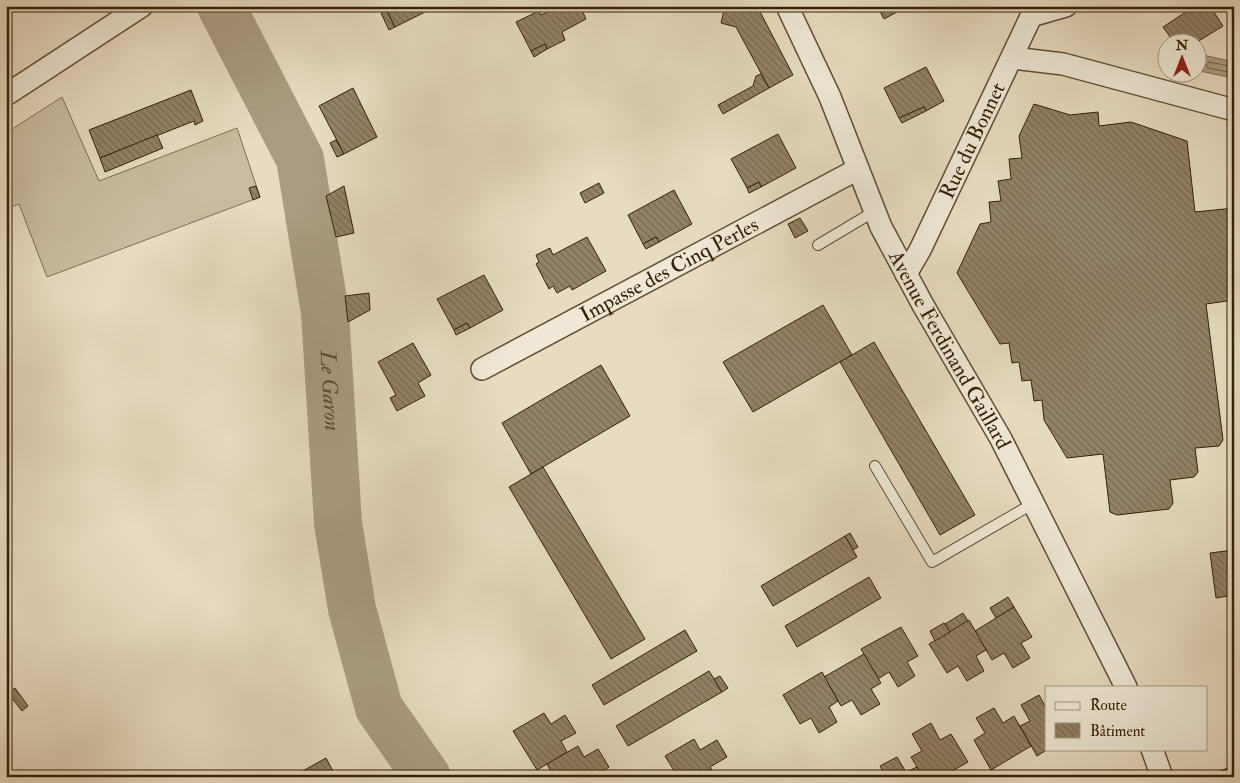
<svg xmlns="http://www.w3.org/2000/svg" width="1240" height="783" font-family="'IM FELL Double Pica',serif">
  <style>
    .pitch { fill: #c9bca0; stroke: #7f6f53 }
    .water { fill: #aa9c81; stroke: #7b6b50 }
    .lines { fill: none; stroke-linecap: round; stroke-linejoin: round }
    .shore { stroke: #705f44; stroke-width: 1 }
    .river { stroke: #aa9c81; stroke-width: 48 }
    .building { fill: url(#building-back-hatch); stroke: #352206 }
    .service-casing { stroke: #625034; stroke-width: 12 }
    .minor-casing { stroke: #625034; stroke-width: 24 }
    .service { stroke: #efe8d6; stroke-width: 10 }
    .minor { stroke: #efe8d6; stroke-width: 21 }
    .labels { text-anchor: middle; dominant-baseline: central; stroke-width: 5; stroke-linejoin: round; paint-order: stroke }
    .street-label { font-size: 21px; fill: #352206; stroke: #efe8d6 }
    .water-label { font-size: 22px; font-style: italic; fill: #5e4d31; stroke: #efe8d6 }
  </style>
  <defs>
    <pattern id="building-back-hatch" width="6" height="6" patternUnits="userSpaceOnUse" patternTransform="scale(1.25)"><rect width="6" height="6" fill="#928267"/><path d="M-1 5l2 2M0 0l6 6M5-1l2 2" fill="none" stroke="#786a53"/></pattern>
  </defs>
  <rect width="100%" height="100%" fill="#e7dbc0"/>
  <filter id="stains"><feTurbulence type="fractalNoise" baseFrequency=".004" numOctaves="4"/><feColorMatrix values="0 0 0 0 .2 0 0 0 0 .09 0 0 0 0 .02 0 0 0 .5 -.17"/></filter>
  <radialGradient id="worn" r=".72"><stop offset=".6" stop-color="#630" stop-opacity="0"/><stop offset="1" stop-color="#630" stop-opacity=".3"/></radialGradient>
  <path class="pitch" d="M62 97 99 181 237 128 260 197 47 277 19 204 6 209V133Z"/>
  <path class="water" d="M1203 55 1234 62 1232 78 1200 71Z"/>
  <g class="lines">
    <path class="shore" d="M1234 67 1209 62 1206 66 1208 68 1234 73"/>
    <path class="river" id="s1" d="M221 6 300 159 325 312 338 523 352 609 379 708 427 777"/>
  </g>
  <g class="building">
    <path d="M393 6H434L435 7 395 27 386 10Z"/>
    <path d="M548 6H580L586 19 562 32 565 40 547 49 545 44 531 51 516 22 539 11 541 15 550 11Z"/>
    <path d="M725 6H757L793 75 769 88 736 27 721 23Z"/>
    <path d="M877 6H908L884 19Z"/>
    <path d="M1195 6H1210L1223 26 1197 42H1174L1163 27Z"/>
    <path d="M386 10 395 27 389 30 381 13Z"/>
    <path d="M545 44 547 49 534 57 531 51Z"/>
    <path d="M926 67 944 101 926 111 924 107 899 118 884 88Z"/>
    <path d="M761 74 769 88 723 114 718 105 753 86 756 76Z"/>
    <path d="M353 88 377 137 344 154 319 106Z"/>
    <path d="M191 90 203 121 195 125 194 121 100 158 89 130Z"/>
    <path d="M1034 104 1070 115 1098 112 1099 126 1131 122 1187 141 1195 212 1234 208V300L1206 304 1223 440 1219 446 1195 448 1198 472 1194 477 1170 480 1173 503 1169 509 1117 515 1110 512 1103 454 1067 458 1044 420 1042 400 1034 401 1031 380 1022 381 1019 362 1012 363 1009 343 1000 344 957 273 980 224 991 222 989 202 1001 201 998 181 1011 179 1009 159 1022 158 1019 136Z"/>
    <path d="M924 107 926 111 902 123 899 118Z"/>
    <path d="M778 134 796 168 761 187 759 182 747 188 731 159Z"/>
    <path d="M157 135 163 148 105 172 100 158Z"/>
    <path d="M336 140 344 154 337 157 330 143Z"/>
    <path d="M759 182 761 187 749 193 747 188Z"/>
    <path d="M599 183 604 193 585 203 580 193Z"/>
    <path d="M256 186 260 197 253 200 249 188Z"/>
    <path d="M344 186 354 233 336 237 326 196Z"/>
    <path d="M674 190 692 224 659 242 656 237 643 244 628 215Z"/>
    <path d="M800 218 808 231 795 238 788 224Z"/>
    <path d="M587 237 606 271 572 290 570 286 557 293 553 286 549 289 536 264 539 262 536 255 550 248 553 255Z"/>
    <path d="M656 237 659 242 646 249 643 244Z"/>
    <path d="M484 275 503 310 470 328 467 323 454 330 437 299Z"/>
    <path d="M369 293 370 310 348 322 345 296Z"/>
    <path d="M823 305 852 355 753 412 723 362Z"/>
    <path d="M467 323 470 328 456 335 454 330Z"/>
    <path d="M874 342 975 515 940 535 840 362Z"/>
    <path d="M413 343 431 375 418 383 425 396 397 411 390 398 396 395 378 362Z"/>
    <path d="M601 365 630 416 531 474 502 423Z"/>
    <path d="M543 467 645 639 611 659 509 487Z"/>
    <path d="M850 533 858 547 853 550 845 536Z"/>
    <path d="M845 536 857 557 773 606 761 586Z"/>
    <path d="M1234 550V595L1216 598 1210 553Z"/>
    <path d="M869 577 881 598 797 647 785 626Z"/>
    <path d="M1008 597 1014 607 996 618 990 608Z"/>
    <path d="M1014 607 1032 637 1021 643 1030 658 1013 668 1004 653 992 660 975 631Z"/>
    <path d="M963 613 968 621 950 632 945 624Z"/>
    <path d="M969 620 986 650 976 656 984 671 967 681 958 666 947 673 929 644Z"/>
    <path d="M944 623 950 632 935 641 930 631Z"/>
    <path d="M901 627 918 656 907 662 915 676 898 687 889 672 878 679 861 649Z"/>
    <path d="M685 630 697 651 604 705 592 685Z"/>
    <path d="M864 654 881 683 871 689 880 704 861 715 852 700 841 706 824 677Z"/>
    <path d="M709 671 722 692 628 746 616 726Z"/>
    <path d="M822 672 838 701 829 707 837 722 819 733 811 718 800 724 783 695Z"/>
    <path d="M720 676 728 688 722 692 714 679Z"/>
    <path d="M15 688 28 706 22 711 8 693Z"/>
    <path d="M1039 695 1046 708V749H1048L1037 756 1020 726 1030 721 1021 705Z"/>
    <path d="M994 708 1003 723 1014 716 1031 746 991 770 974 740 985 733 976 718Z"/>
    <path d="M544 713 551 724 565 715 576 733 561 741 567 752 537 770 513 731Z"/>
    <path d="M931 723 940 740 951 734 968 762 947 774 948 777H923L911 757 922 751 912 734Z"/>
    <path d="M694 739 700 750 717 740 727 757 710 767 716 777H678L665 756Z"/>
    <path d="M578 746 584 757 598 749 609 767 596 777H554L547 764Z"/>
    <path d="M897 757 906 772 917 767 923 777H886L880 766Z"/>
    <path d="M326 758 336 777H292Z"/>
    <path d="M1234 766V777H1203Z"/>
  </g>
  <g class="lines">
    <g class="service-casing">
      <g id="service">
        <path d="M818 245 875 211"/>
        <path d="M875 466 932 562 1034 503"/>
      </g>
    </g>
    <g class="minor-casing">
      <g id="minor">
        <path id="s2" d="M787 6 830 97 881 227 923 305 1001 439 1126 687"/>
        <path d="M1031 16 1066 6"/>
        <path d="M1013 58 1063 64 1234 110"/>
        <path d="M6 95 142 6"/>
        <path id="s3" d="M906 274 920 250 1036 6"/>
        <path id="s4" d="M482 369 858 169"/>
        <path d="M1152 749 1162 777"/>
      </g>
    </g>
    <use href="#service" class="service"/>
    <use href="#minor" class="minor"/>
  </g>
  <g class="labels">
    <g class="street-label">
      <text stroke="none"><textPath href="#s3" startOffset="149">Rue du Bonnet</textPath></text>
      <text stroke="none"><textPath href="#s4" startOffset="212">Impasse des Cinq Perles</textPath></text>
      <text stroke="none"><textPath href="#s2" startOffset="381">Avenue Ferdinand Gaillard</textPath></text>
    </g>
    <g class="water-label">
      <text stroke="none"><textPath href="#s1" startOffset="406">Le Garon</textPath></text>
    </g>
  </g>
  <rect width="1240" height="783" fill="none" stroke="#e7dbc0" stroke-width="25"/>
  <rect x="8" y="8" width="1225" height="768" fill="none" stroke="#352206" stroke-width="2.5"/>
  <rect x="12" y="12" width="1215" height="758" fill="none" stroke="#352206"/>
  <rect x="1045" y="686" width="162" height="65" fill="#efe8d6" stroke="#a59983"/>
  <rect x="1055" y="702" width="25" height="8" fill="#efe8d6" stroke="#a59983"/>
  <text x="1090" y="710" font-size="15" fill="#352206">Route</text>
  <rect x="1055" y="723" width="25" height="15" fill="url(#building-back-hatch)" stroke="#a59983"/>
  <text x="1090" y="736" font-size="15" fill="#352206">Bâtiment</text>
  <g transform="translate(1182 58)"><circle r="24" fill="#efe8d6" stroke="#a59983"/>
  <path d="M0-4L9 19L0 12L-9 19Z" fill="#8f2418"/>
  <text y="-8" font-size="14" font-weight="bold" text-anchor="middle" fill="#352206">N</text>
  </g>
  <rect width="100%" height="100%" filter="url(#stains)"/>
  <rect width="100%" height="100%" fill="url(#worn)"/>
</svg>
